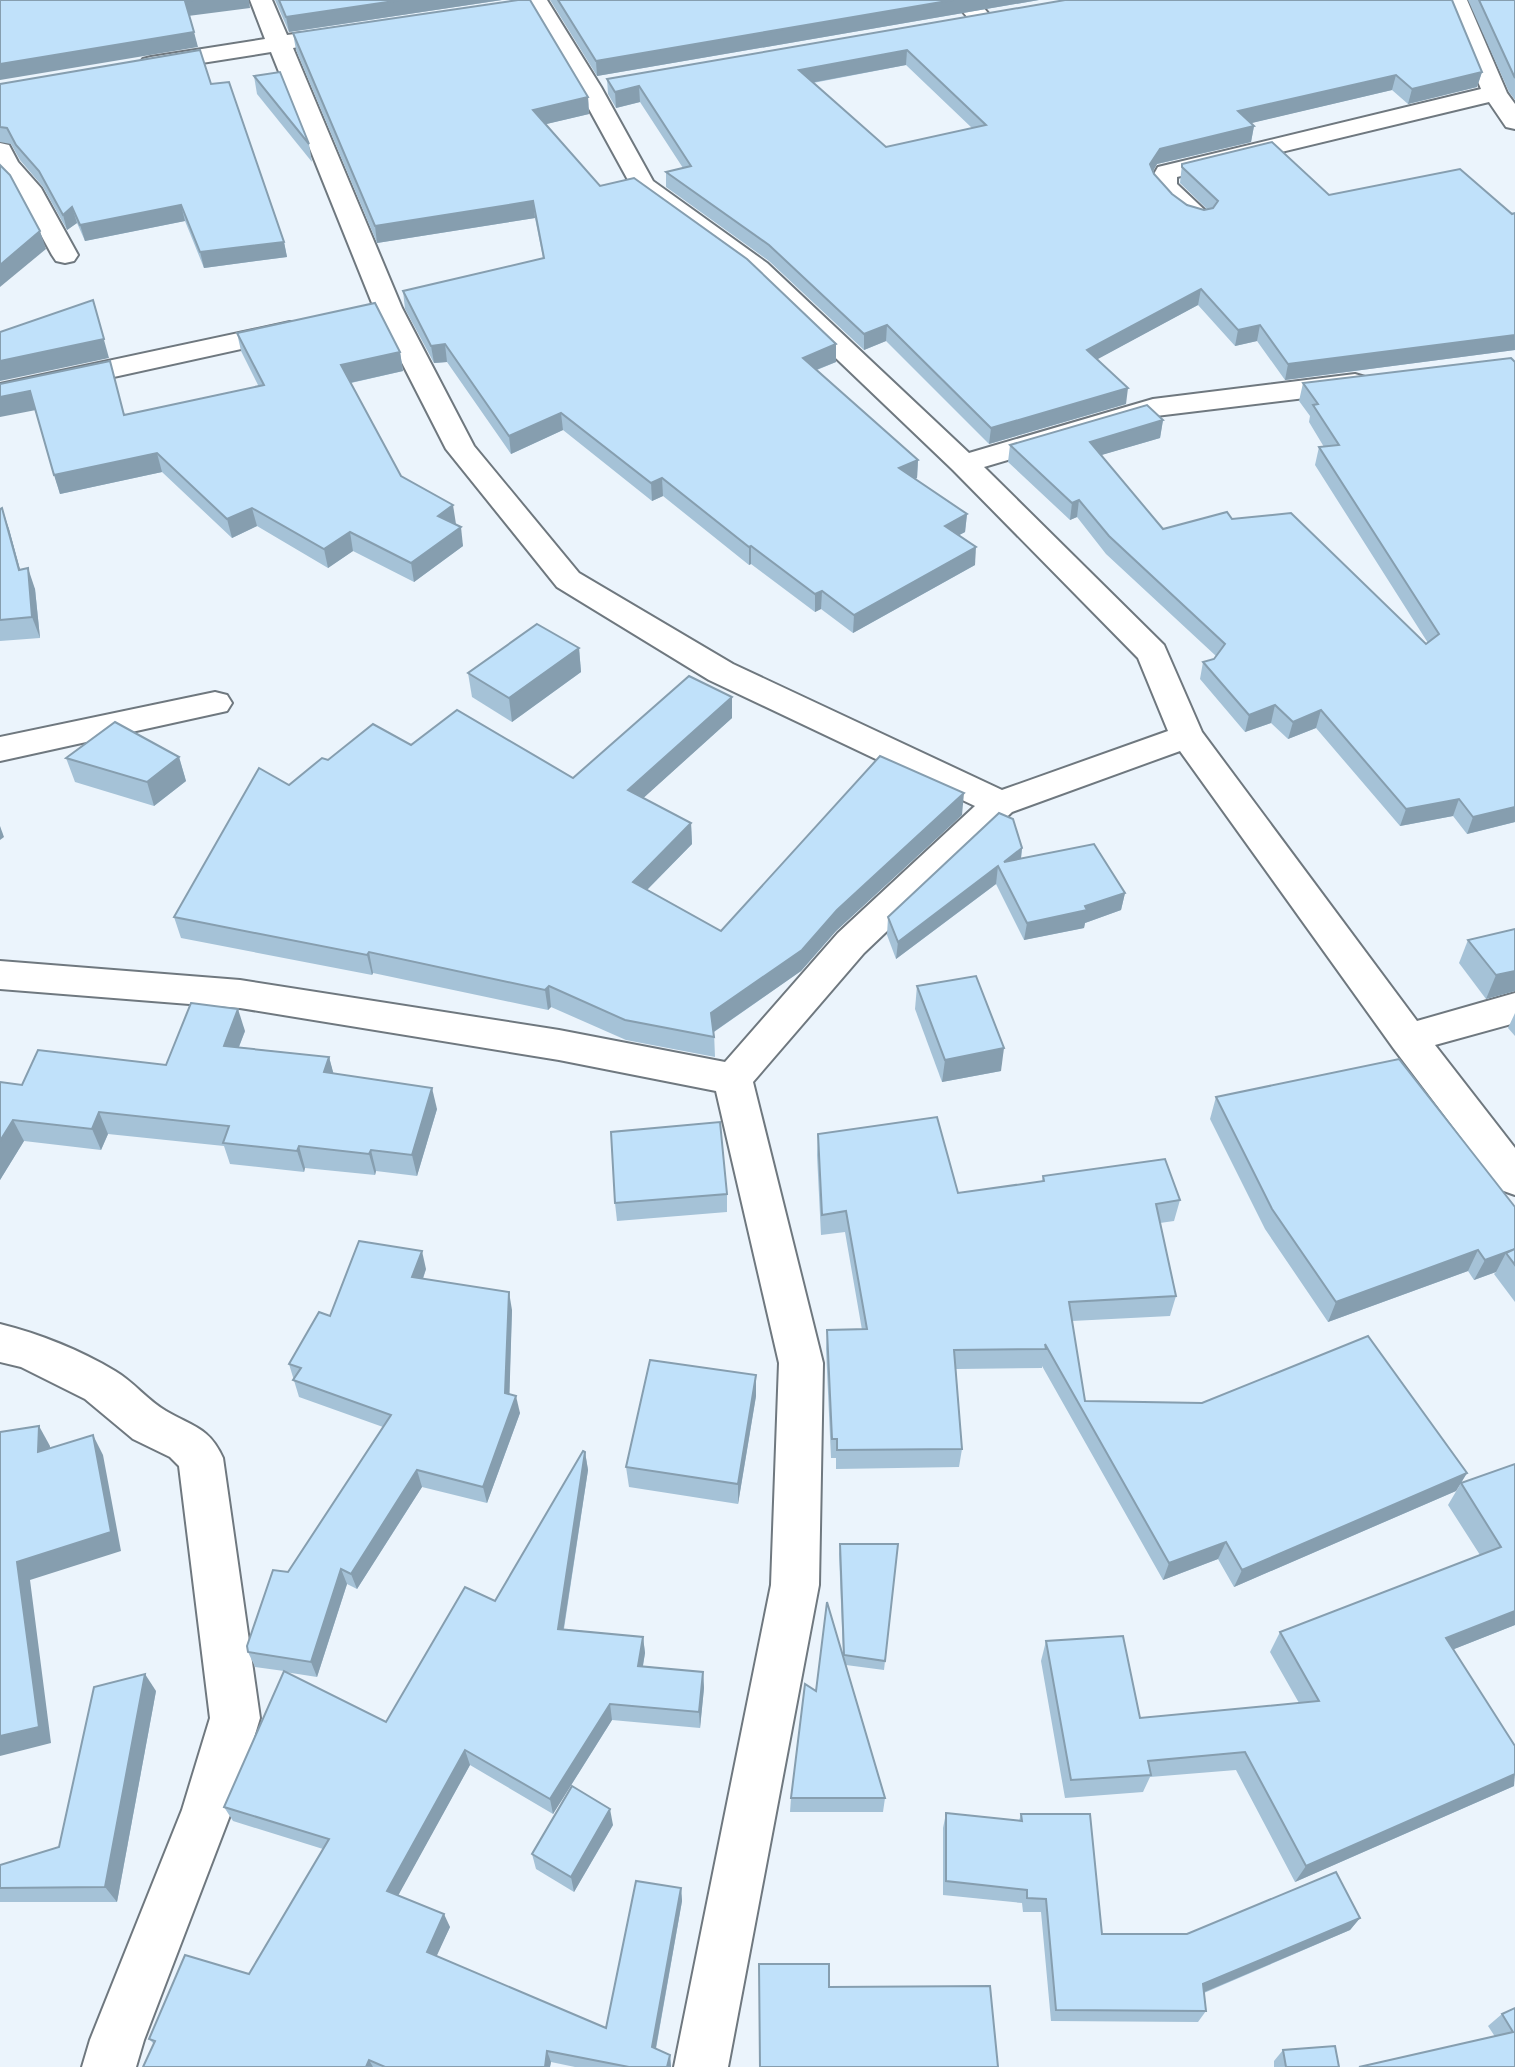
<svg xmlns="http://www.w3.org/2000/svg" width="1515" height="2067" font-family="'DejaVu Sans',sans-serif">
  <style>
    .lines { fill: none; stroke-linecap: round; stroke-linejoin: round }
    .minor-casing { stroke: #6f787f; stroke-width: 4 }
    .minor { fill: #fff; fill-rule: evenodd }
    .wall { fill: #a5c2d7; fill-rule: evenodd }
    .shaded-wall { fill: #869eaf }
    .building { fill: #c0e1fa; stroke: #869eaf; stroke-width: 2; fill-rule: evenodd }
  </style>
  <rect width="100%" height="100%" fill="#ebf4fc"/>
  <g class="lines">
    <g class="minor-casing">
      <g id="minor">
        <path d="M250 0H272L287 35 302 33 310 35 314 40 310 45 293 48 402 308 474 446 579 573 733 664 1002 790 1168 731 1138 658 953 470 749 275 634 191 577 87 525 0H547L601 87 653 181 767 263 969 453 1153 399 1355 374 1365 377 1369 383 1365 389 1355 392 1156 416 984 467 1164 645 1202 732 1417 1021 1515 993V1023L1435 1045 1515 1148V1195L1501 1190 1394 1049 1180 751 1012 812 864 953 753 1082 823 1363 819 1585 728 2067H674L771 1585 779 1363 716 1091 559 1060 240 1008 0 989V961L240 980 559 1030 725 1062 838 933 975 806 709 680 557 587 446 449 374 308 271 52 151 71 143 69 139 64 143 59 151 57 265 39Z"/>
        <path d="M954 0H977L993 19 990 24C973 28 963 13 954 0Z"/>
        <path d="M1445 0H1467L1507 93 1515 104V129L1506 127 1489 102 1177 177V184L1212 217 1208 222C1188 228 1166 204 1154 188L1150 181 1158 167 1481 89Z"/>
        <path d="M0 143 9 145 18 162 41 188 78 255 74 261 65 263 56 261 52 255 17 191 0 172Z"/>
        <path d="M290 322 300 324 304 330 300 336 0 402V384Z"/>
        <path d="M215 692 227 695 232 703 227 711 0 761V737Z"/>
        <path d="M0 1324C40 1334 80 1350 115 1371 134 1382 148 1401 166 1411 193 1427 209 1427 223 1458L260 1718 232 1810 144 2040 136 2067H82L90 2040 182 1810 210 1718 179 1466 170 1457 133 1439 85 1399 21 1367 0 1362Z"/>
      </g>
    </g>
    <use href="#minor" class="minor"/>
  </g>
  <g class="wall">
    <path d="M275 0H502L289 32Z"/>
    <path d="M550 0H1039L597 76Z"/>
    <path d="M1064 0 1482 72 1477 87 1408 104 1392 90 1251 123 1254 126 1251 142 1157 164 1153 171 1154 174 1172 194 1187 205 1204 210 1207 209 1180 183 1182 164 1329 195 1515 213V350L1285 380 1257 341 1235 346 1198 305 1097 359 1126 404 989 444 886 341 864 350 769 261 666 187V172L683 168 640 102 616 108 608 94 607 79ZM906 65 972 128 886 147 813 83Z"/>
    <path d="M1468 0H1515V100L1509 92Z"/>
    <path d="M293 33 588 97 589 114 546 124 600 186 836 362 817 370 918 460 917 478 915 479 967 514 965 532 959 535 975 565 853 633 821 609 815 612 751 564 749 565 663 496 652 501 563 430 511 454 447 362 434 363 405 309 403 291 543 258 535 218 377 243 296 50Z"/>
    <path d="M254 76 309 144 312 162 257 94Z"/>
    <path d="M0 84H211L284 242 287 257 204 268 185 221 85 241 77 223 67 230 43 187 20 160 11 144 0 142Z"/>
    <path d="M237 333 400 352 403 371 351 383 401 476 456 524 463 546 414 582 353 551 328 568 257 526 232 538 162 472 60 494 35 410 0 384 125 415 259 387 241 351Z"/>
    <path d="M1515 362V822L1467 834 1453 816 1400 826 1316 728 1288 739 1271 723 1245 732 1200 679 1203 662 1214 659 1216 656 1106 554 1077 517 1070 520 1008 462 1010 445 1163 420 1160 438 1101 455 1163 529 1232 519 1426 644 1428 643 1315 465 1319 447H1324L1309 422 1310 416 1299 401 1303 383Z"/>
    <path d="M0 509 9 529 20 570 35 589 40 638 0 641Z"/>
    <path d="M579 648 581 672 512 722 472 697 468 673Z"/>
    <path d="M732 697V718L643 798 691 823 692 844 647 890 721 931 962 815 836 931 801 971 714 1032 715 1057 626 1040 551 1007 548 1010 373 973 372 975 181 938 174 917 289 785 328 760 411 745 573 778Z"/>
    <path d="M179 757 186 781 154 806 75 782 66 758Z"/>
    <path d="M1022 848 1021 859 1125 893 1121 910 1085 923 1084 928 1024 940 996 884 896 959 887 935 888 917Z"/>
    <path d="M1515 929V991L1486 999 1459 963 1468 940Z"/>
    <path d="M917 986 1001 1071 942 1082 915 1009Z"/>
    <path d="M1515 1013V1036L1508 1028Z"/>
    <path d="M245 1031 239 1047 329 1057 333 1073 437 1109 417 1176 376 1171 375 1175 305 1168 304 1172 230 1164 224 1146 108 1134 101 1150 24 1141 0 1180V1082L22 1085 166 1065Z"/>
    <path d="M1216 1097 1515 1207V1302L1494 1274 1496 1272 1474 1280 1468 1271 1328 1322 1265 1229 1210 1119Z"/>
    <path d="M818 1134 958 1193 1042 1182 1043 1176 1180 1200 1174 1221 1160 1223 1176 1296 1170 1316 1072 1321 1085 1401 1467 1473 1456 1491 1234 1587 1218 1559 1163 1580 1042 1366V1368L956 1369 962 1449 959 1467 836 1469V1458H831L826 1349 827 1330H862L845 1232 821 1235 817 1155Z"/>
    <path d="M727 1194V1212L617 1221 615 1203Z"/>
    <path d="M426 1269 423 1279 512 1310 509 1394 520 1413 487 1503 422 1487 357 1589 347 1584 317 1677 285 1672 386 1722 495 1601 585 1452 588 1470 564 1629 643 1637 645 1653 643 1666 703 1672 704 1688 700 1728 612 1720 553 1814 470 1765 398 1895 450 1927 436 1956 606 2028 681 1888 682 1901 656 2049 670 2055 671 2067H575L551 2062 550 2067H143L154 2044 149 2039 249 1974 323 1849 233 1821 224 1807 284 1671 255 1667 248 1652 288 1572 383 1427 299 1397 289 1364 330 1316Z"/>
    <path d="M756 1375V1396L738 1504 629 1487 626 1467Z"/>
    <path d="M1515 1464V1625L1454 1649 1514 1786 1295 1882 1236 1770 1150 1777 1143 1792 1065 1798 1041 1661 1046 1641 1140 1718 1299 1703 1270 1652 1280 1632 1480 1555 1448 1505 1461 1483Z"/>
    <path d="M840 1544H898L884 1670 846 1665 885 1798 883 1812H790L791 1798 816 1691 843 1654 839 1554Z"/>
    <path d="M156 1691 117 1902H0V1865L59 1847Z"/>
    <path d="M946 1813 1019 1821 1021 1814 1102 1934H1187L1360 1918 1350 1930 1204 1993 1206 2011 1198 2022 1051 2021 1041 1912H1023L1022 1903 943 1895V1828Z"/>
    <path d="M613 1825 574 1892 536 1869 532 1854Z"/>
    <path d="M1515 2008V2067L1488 2026 1502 2014Z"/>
    <path d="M1283 2050 1339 2067H1274V2061Z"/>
  </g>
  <g class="shaded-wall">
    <path d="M193 0H249L250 8 188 16 185 1Z"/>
    <path d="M401 0H502L289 32 286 17Z"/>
    <path d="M953 0H1039L597 76 596 61Z"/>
    <path d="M194 32 198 47 0 80V64Z"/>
    <path d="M907 50 906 65 799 85V70Z"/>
    <path d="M1482 72 1477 87 1408 104 1412 89Z"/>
    <path d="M1396 75 1392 90 1235 127 1238 111Z"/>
    <path d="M639 86 640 102 616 108 615 92Z"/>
    <path d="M588 97 589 114 534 127 533 110Z"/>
    <path d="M1254 126 1251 142 1157 164 1148 180 1150 164 1160 149Z"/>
    <path d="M533 201 535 218 377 243 375 226Z"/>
    <path d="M181 205 185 221 85 241 80 225Z"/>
    <path d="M72 207 77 223 67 230 63 215Z"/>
    <path d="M40 231 46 249 0 287V265Z"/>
    <path d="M284 242 287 257 204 268 200 252Z"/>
    <path d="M1201 289 1198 305 1085 366 1087 350Z"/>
    <path d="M93 300 109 358 0 381V361Z"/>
    <path d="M887 325 886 341 864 350V334Z"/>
    <path d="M1260 325 1257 341 1235 346 1238 330Z"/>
    <path d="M1515 335V350L1285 380 1288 364Z"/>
    <path d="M445 344 447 362 434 363 431 346Z"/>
    <path d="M836 344V362L803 375V358Z"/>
    <path d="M400 352 403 371 345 384 341 365Z"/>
    <path d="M1128 388 1126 404 989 444 991 428Z"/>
    <path d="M30 391 36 410 0 417V397Z"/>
    <path d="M561 413 563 430 511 454 509 436Z"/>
    <path d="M1163 420 1160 438 1088 459 1090 442Z"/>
    <path d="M157 453 162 472 60 494 54 475Z"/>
    <path d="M918 460 917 478 898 485 899 468Z"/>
    <path d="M662 478 663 496 652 501 651 483Z"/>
    <path d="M1079 500 1077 517 1070 520 1072 503Z"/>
    <path d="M453 505 456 524 440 535 438 516Z"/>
    <path d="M2 508 9 529 26 591 19 570Z"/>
    <path d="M252 508 257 526 232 538 227 519Z"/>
    <path d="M967 514 965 532 943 544 945 526Z"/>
    <path d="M461 527 463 546 414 582 411 563Z"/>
    <path d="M350 532 353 551 328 568 324 549Z"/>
    <path d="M751 546V564L749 565V547Z"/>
    <path d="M976 547 975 565 853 633 854 615Z"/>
    <path d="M28 568 35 589 40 638 32 617Z"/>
    <path d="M822 591 821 609 815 612V594Z"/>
    <path d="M579 648 581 672 512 722 509 698Z"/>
    <path d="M732 697V718L629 811 628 790Z"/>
    <path d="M1275 705 1271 723 1245 732 1249 715Z"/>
    <path d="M1321 710 1316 728 1288 739 1293 722Z"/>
    <path d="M179 757 186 781 154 806 147 782Z"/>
    <path d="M964 793 962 815 836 931 801 971 712 1033 711 1013Z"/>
    <path d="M1459 799 1453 816 1400 826 1406 809Z"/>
    <path d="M1515 807V822L1467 834 1473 817Z"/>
    <path d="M691 823 692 844 634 903 633 882Z"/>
    <path d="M0 826 4 837 0 840Z"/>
    <path d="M1022 848 1020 866 1004 862Z"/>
    <path d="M998 866 996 884 896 959 898 942Z"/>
    <path d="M1125 893 1121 910 1085 923 1084 928 1024 940 1027 923 1085 906Z"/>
    <path d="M369 952 373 973 372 975 367 955Z"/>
    <path d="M1515 971V991L1486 999 1496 975Z"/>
    <path d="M549 986 551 1007 548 1010 545 990Z"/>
    <path d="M238 1009 245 1031 231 1067 224 1046Z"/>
    <path d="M1004 1048 1001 1071 942 1082 945 1060Z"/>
    <path d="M329 1057 335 1079 324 1072Z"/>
    <path d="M432 1088 437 1109 417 1176 412 1155Z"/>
    <path d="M99 1112 108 1134 101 1150 92 1129Z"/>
    <path d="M13 1120 24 1141 0 1180V1141Z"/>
    <path d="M299 1146 305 1168 304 1172 297 1151Z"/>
    <path d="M371 1150 376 1171 375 1175 369 1154Z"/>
    <path d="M1515 1249 1506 1253 1496 1272 1474 1280 1485 1260Z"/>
    <path d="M1478 1250 1468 1271 1328 1322 1336 1302Z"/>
    <path d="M422 1251 426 1269 417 1295 412 1277Z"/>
    <path d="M509 1292 512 1310 509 1410 505 1393Z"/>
    <path d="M756 1375V1396L738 1504V1484Z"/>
    <path d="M516 1396 520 1413 487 1503 483 1487Z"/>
    <path d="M39 1426 50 1446 49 1472 38 1452Z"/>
    <path d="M93 1435 103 1455 121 1551 30 1580 51 1743 0 1756V1736L17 1562Z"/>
    <path d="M585 1452 588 1470 561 1645 558 1629Z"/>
    <path d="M417 1470 422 1487 357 1589 351 1574Z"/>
    <path d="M1467 1473 1456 1491 1234 1587 1242 1570Z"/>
    <path d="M1226 1542 1218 1559 1163 1580 1169 1563Z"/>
    <path d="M341 1569 347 1584 317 1677 311 1662Z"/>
    <path d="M1515 1611V1625L1434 1657 1446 1638Z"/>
    <path d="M643 1637 645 1653 640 1682 638 1666Z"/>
    <path d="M703 1672 704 1688 700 1728 699 1712Z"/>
    <path d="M145 1674 156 1691 117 1902 105 1887Z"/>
    <path d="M610 1704 612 1720 553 1814 550 1799Z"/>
    <path d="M465 1750 470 1765 393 1905 387 1891Z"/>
    <path d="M1515 1774 1514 1786 1295 1882 1306 1866Z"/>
    <path d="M610 1809 613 1825 574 1892 571 1877Z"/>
    <path d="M681 1888 682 1901 654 2058 652 2047Z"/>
    <path d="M444 1914 450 1927 433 1964 427 1952Z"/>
    <path d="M1360 1918 1350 1930 1195 1996 1203 1984Z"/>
    <path d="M547 2051 551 2062 550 2067H545Z"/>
    <path d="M670 2055 671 2067H667Z"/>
    <path d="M369 2060 373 2067H366Z"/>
  </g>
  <g class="building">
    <path d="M0 0H193L185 1 194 32 0 64Z"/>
    <path d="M279 0H401L286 17Z"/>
    <path d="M518 0H530L588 97 533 110 600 186 634 178 747 259 836 344 803 358 918 460 899 468 967 514 945 526 976 547 854 615 822 591 815 594 751 546 749 547 662 478 651 483 561 413 509 436 445 344 431 346 403 291 544 258 533 201 375 226 293 33Z"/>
    <path d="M558 0H953L596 61Z"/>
    <path d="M1065 0H1452L1482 72 1412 89 1396 75 1238 111 1254 126 1160 149 1150 164 1154 174 1172 194 1187 205 1204 210 1213 208 1218 201 1182 167V164L1272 142 1329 195 1460 169 1512 214 1515 213V335L1288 364 1260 325 1238 330 1201 289 1087 350 1128 388 991 428 887 325 864 334 769 245 666 172 691 166 639 86 615 92 607 79ZM907 50 986 125 886 147 799 70Z"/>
    <path d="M1479 0H1515V78L1514 76Z"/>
    <path d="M200 50 211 84 229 82 284 242 200 252 181 205 80 225 72 207 63 215 39 171 16 145 7 128 0 127V84Z"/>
    <path d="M280 72 309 144 254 76Z"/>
    <path d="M0 165 10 175 40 231 0 265Z"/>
    <path d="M93 300 104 339 0 361V332Z"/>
    <path d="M375 303 400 352 341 365 401 476 453 505 438 516 461 527 411 563 350 532 324 549 252 508 227 519 157 453 54 475 30 391 0 397V384L110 361 124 415 264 385 237 333Z"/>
    <path d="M1511 358 1515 362V807L1473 817 1459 799 1406 809 1321 710 1293 722 1275 705 1249 715 1203 662 1214 659 1225 644 1109 536 1079 500 1072 503 1010 445 1147 405 1163 420 1090 442 1163 529 1227 512 1232 519 1291 513 1426 644 1439 634 1319 447 1339 445 1313 405 1318 404 1303 383Z"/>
    <path d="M2 508 19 570 28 568 32 617 0 620V509Z"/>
    <path d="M537 624 579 648 509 698 468 673Z"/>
    <path d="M689 676 732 697 628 790 691 823 633 882 721 931 880 756 964 793 837 910 802 950 711 1013 714 1037 625 1020 549 986 545 990 369 952 367 955 174 917 259 768 289 785 322 758 328 760 373 724 411 745 457 710 573 778Z"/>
    <path d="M115 722 179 757 147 782 66 758Z"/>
    <path d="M999 813 1013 819 1022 848 1004 862 1094 844 1125 893 1085 906 1087 910 1027 923 998 866 898 942 888 917Z"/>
    <path d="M1515 929V971L1496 975 1468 940Z"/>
    <path d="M976 976 1004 1048 945 1060 917 986Z"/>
    <path d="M191 1003 238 1009 224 1046 329 1057 324 1072 432 1088 412 1155 371 1150 369 1154 299 1146 297 1151 223 1143 229 1126 99 1112 92 1129 13 1120 0 1141V1082L22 1085 38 1050 166 1065Z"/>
    <path d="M1399 1059 1515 1207V1249L1485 1260 1478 1250 1336 1302 1272 1209 1216 1097Z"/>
    <path d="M937 1117 958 1193 1044 1181 1043 1176 1165 1159 1180 1200 1156 1204 1176 1296 1069 1302 1085 1401 1202 1403 1368 1336 1467 1473 1242 1570 1226 1542 1169 1563 1045 1344 1046 1349 954 1350 962 1449 837 1450V1439H832L827 1330 867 1329 846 1211 822 1215 818 1134Z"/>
    <path d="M720 1122 727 1194 615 1203 611 1132Z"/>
    <path d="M359 1241 422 1251 412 1277 509 1292 505 1393 516 1396 483 1487 417 1470 351 1574 341 1569 311 1662 248 1652 247 1646 273 1570 288 1572 391 1415 293 1380 301 1368 289 1364 319 1312 330 1316Z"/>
    <path d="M1515 1249V1265L1506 1253Z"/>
    <path d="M650 1360 756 1375 738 1484 626 1467Z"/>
    <path d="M39 1426 38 1452 93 1435 111 1532 17 1562 39 1727 0 1736V1432Z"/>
    <path d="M583 1451 585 1452 558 1629 643 1637 638 1666 703 1672 699 1712 610 1704 550 1799 465 1750 387 1891 444 1914 427 1952 606 2028 636 1881 681 1888 652 2047 670 2055 667 2067H629L547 2051 545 2067H385L369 2060 366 2067H143L155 2041 149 2039 185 1955 249 1974 329 1839 224 1807 284 1671 386 1722 465 1587 495 1601Z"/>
    <path d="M1515 1464V1611L1446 1638 1515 1746V1774L1306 1866 1245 1752 1148 1761 1151 1775 1071 1780 1046 1641 1123 1636 1140 1718 1319 1701 1280 1632 1501 1547 1461 1483Z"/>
    <path d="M840 1544H898L885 1661 844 1655Z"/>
    <path d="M827 1602 885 1798H791L805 1684 816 1691Z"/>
    <path d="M145 1674 105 1887 0 1888V1865L59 1847 94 1687Z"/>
    <path d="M572 1786 610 1809 571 1877 532 1854Z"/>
    <path d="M946 1813 1022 1821 1021 1814H1090L1102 1934H1187L1336 1872 1360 1918 1203 1984 1206 2011 1056 2010 1046 1899 1027 1898V1890L946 1881Z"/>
    <path d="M759 1964H829V1987L990 1986 998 2067H760Z"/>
    <path d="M1515 2008V2067H1359L1513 2032 1502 2014Z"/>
    <path d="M1335 2046 1339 2067H1286L1283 2050Z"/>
  </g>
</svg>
